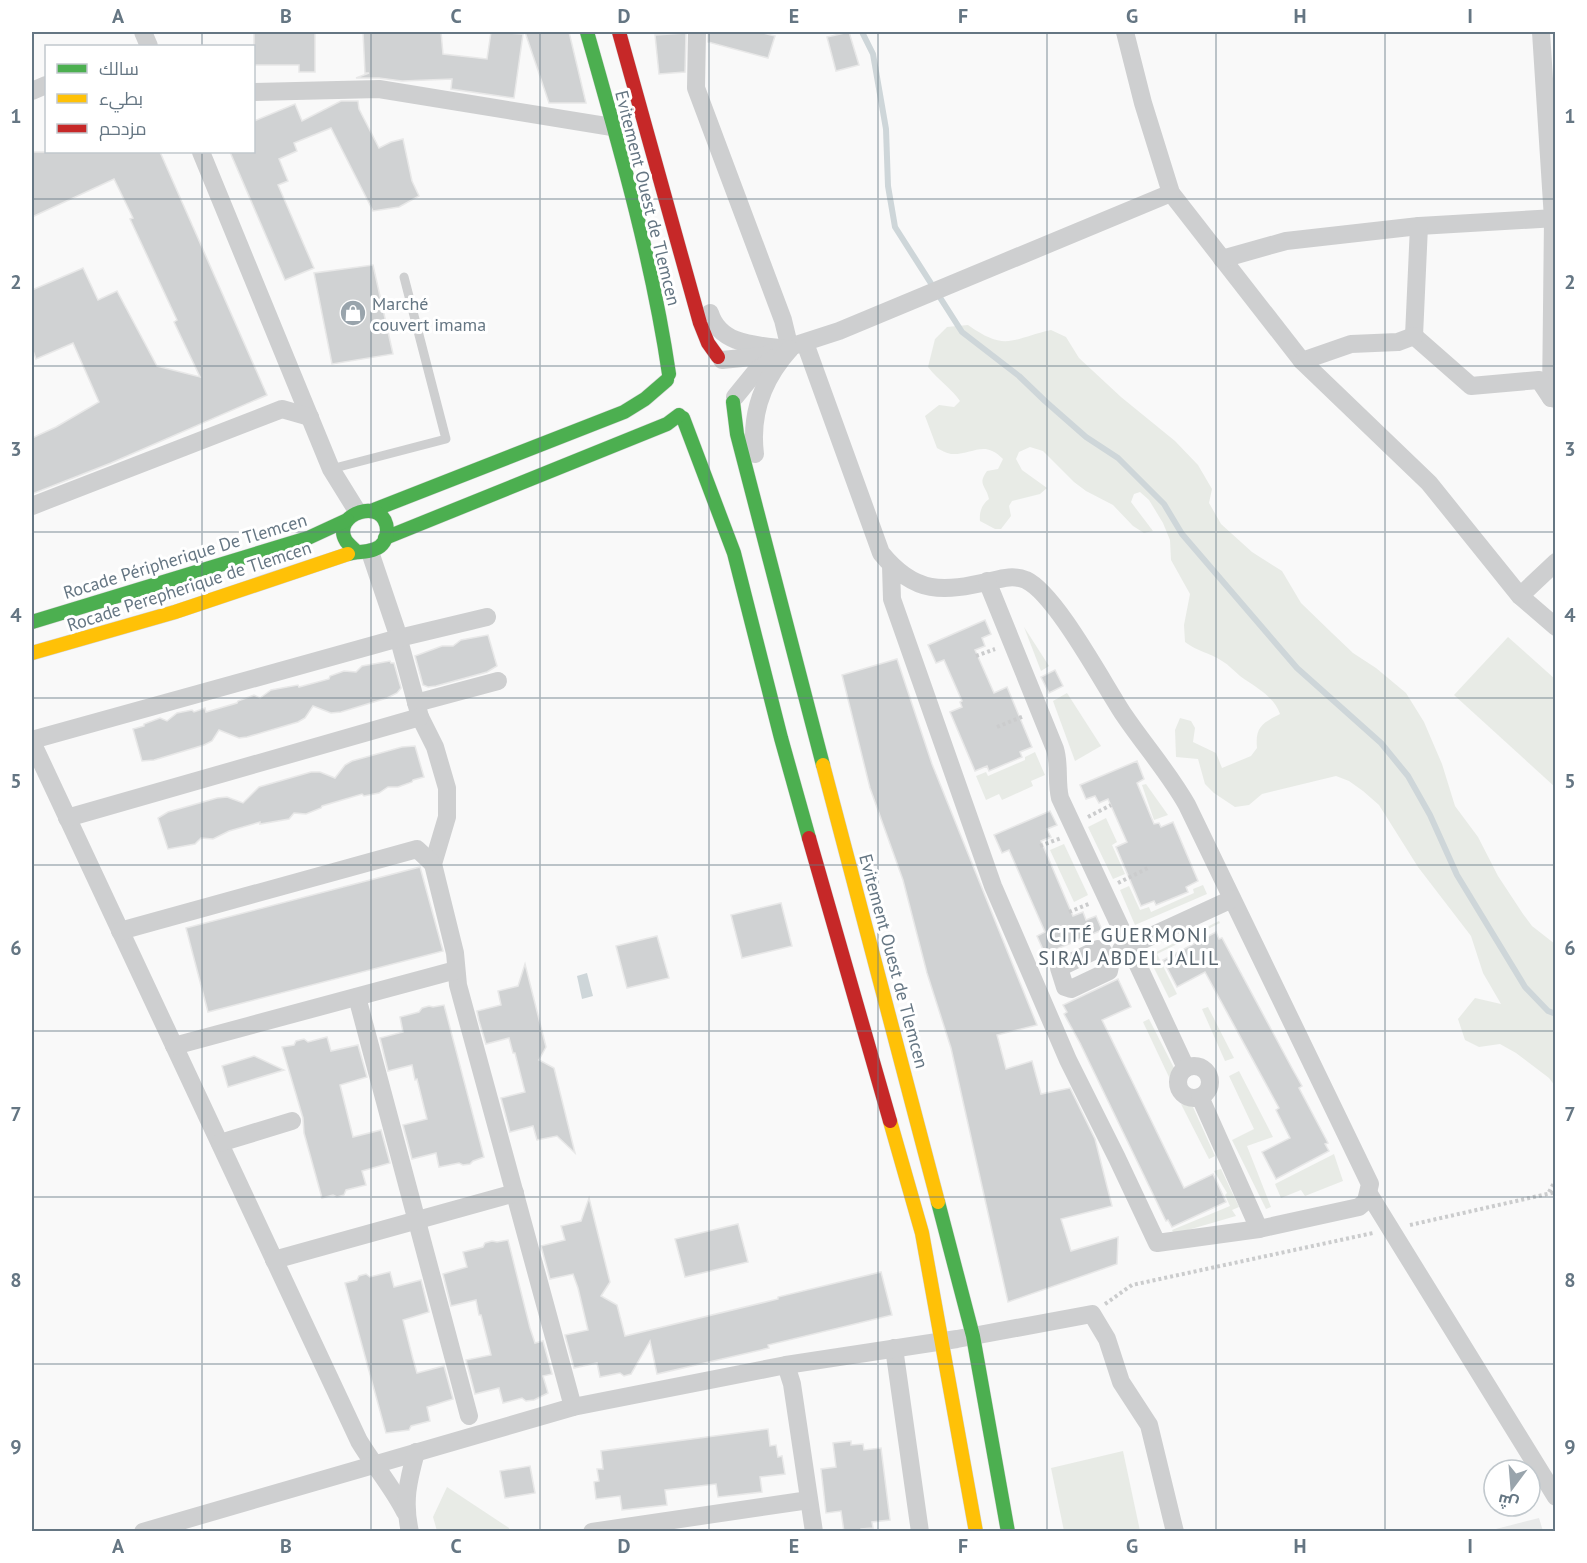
<svg xmlns="http://www.w3.org/2000/svg" width="1587" height="1563" font-family="'PT Sans',Cairo,sans-serif">
  <style>
    .built { fill: #e8e9e9 }
    .green { fill: #e8ebe6 }
    .water { fill: #ced6d9 }
    .lines { fill: none; stroke-linecap: round; stroke-linejoin: round }
    .stream { stroke: #ced6d9; stroke-width: 6 }
    .building { fill: #d0d2d3; stroke: #e8e8e8; stroke-width: 1.5 }
    .fast-casing { stroke: #d5d6d6; stroke-width: 15 }
    .slow-casing { stroke: #d5d6d6; stroke-width: 15 }
    .jam-casing { stroke: #d5d6d6; stroke-width: 15 }
    .path { stroke: #cbcccd; stroke-width: 4; stroke-dasharray: 3 3; stroke-linecap: butt }
    .lane { stroke: #cecfd0; stroke-width: 9 }
    .street { stroke: #cecfd0; stroke-width: 18 }
    .fast { stroke: #4caf50; stroke-width: 14 }
    .slow { stroke: #ffc107; stroke-width: 14 }
    .jam { stroke: #c62828; stroke-width: 14 }
    .grid { fill: none; stroke: #657683; stroke-width: 1.5; stroke-opacity: 0.55 }
    .labels { text-anchor: middle; dominant-baseline: central; stroke-width: 6; stroke-linejoin: round; paint-order: stroke }
    .street-label { font-size: 18px; fill: #657683; stroke: #fff }
    .poi-label { font-size: 18px; fill: #657683; stroke: #fff; text-anchor: start }
    .neighbourhood-label { font-size: 20px; letter-spacing: 1.5px; fill: #57646e; stroke: #fff }
    .neatline { fill: none; stroke: #657683; stroke-width: 2 }
    .grid-label { font-size: 20px; text-anchor: middle; font-weight: bold; fill: #657683 }
  </style>
  <rect width="100%" height="100%" fill="#f9f9f9"/>
  <path class="built" d="M1539 1518 1543 1531H1488Z"/>
  <g class="green">
    <path d="M968 325C1006 352 1011 339 1051 330L1066 337 1079 358 1121 397 1175 441 1198 465 1212 489 1209 503 1221 524 1252 552 1282 571 1301 603 1332 633 1353 653 1376 668 1406 693 1424 722 1442 764 1455 806 1478 837 1498 876 1523 914 1532 926 1555 944V1086L1549 1078 1516 1053 1500 1044 1479 1047 1465 1040 1458 1019 1475 998 1501 1004 1483 973 1471 936 1418 867 1379 805 1363 791 1349 781 1336 776 1262 794 1249 805 1235 807 1214 793 1205 784 1198 759 1176 757 1175 730 1180 718 1191 721 1195 728 1193 742 1216 753 1222 768 1251 756 1257 748C1255 727 1262 723 1280 714 1274 696 1255 687 1240 676 1234 671 1229 665 1222 661 1209 652 1198 652 1185 642L1184 625 1190 594 1171 560 1170 540 1163 523 1149 500 1140 492 1134 494 1131 502 1153 531 1144 533 1133 526 1113 505 1086 491 1074 482 1043 451 1030 447 1019 452 1016 459 1022 470 1047 488 1040 494 1012 501 1009 506 1011 516 1001 529H995L980 521C979 512 982 504 989 499 986 485 977 485 987 471L998 469 1003 459C984 439 973 455 951 454 946 453 941 450 937 448L925 416 939 405 954 407 960 401C951 388 938 380 928 367L935 339 947 327Z"/>
    <path d="M1024 627 1049 666 1041 671Z"/>
    <path d="M1508 637 1555 679V787L1454 695Z"/>
    <path d="M1067 693 1101 746 1075 761 1053 701Z"/>
    <path d="M1035 752 1045 775 1031 781 1033 786 1002 800 999 794 986 800 976 776 986 772 988 776 1025 760V757Z"/>
    <path d="M1146 784 1168 815 1154 820 1142 785Z"/>
    <path d="M1106 818 1117 842 1112 845 1125 874 1113 879 1088 827Z"/>
    <path d="M1064 844 1088 895 1074 902 1050 850Z"/>
    <path d="M1203 885 1207 894 1135 925 1120 890 1129 886 1140 910 1149 907 1151 912 1194 893 1193 889Z"/>
    <path d="M1219 921 1220 923 1157 954 1177 994 1169 998 1148 956Z"/>
    <path d="M1208 1007 1234 1058 1225 1061 1202 1009Z"/>
    <path d="M1149 1019 1174 1068 1169 1077 1143 1022Z"/>
    <path d="M1239 1071 1273 1137 1247 1146 1271 1207 1266 1209 1232 1140 1254 1129 1229 1076Z"/>
    <path d="M1181 1104 1193 1107 1215 1156 1209 1159Z"/>
    <path d="M1334 1154 1343 1181 1305 1196 1301 1190 1281 1198 1275 1184Z"/>
    <path d="M1221 1169 1239 1207 1232 1210 1236 1216 1174 1234 1172 1230 1230 1206 1225 1195 1227 1193 1214 1171Z"/>
    <path d="M1123 1451 1140 1531H1064L1051 1468Z"/>
    <path d="M447 1487 509 1528 510 1531H437L433 1517Z"/>
  </g>
  <path class="water" d="M587 973 593 996 582 999 577 976Z"/>
  <g class="lines">
    <path class="stream" d="M862 32 873 54 886 129 888 186 895 227 962 332 1019 376 1045 401 1086 437 1118 458 1164 504 1182 534 1297 668 1381 743 1408 776 1430 815 1457 875 1525 987 1548 1011 1556 1014"/>
  </g>
  <g class="building">
    <path d="M254 32H315V72H299V65H254Z"/>
    <path d="M363 32H441L443 54 487 59 491 32 523 34 514 98 451 89 452 79 402 81 379 78H356L369 73H365Z"/>
    <path d="M525 32H569L586 103H549Z"/>
    <path d="M708 32H759L775 36 768 58 708 42Z"/>
    <path d="M849 32 859 65 836 71 827 37Z"/>
    <path d="M686 33 685 72 659 74 655 35Z"/>
    <path d="M341 101H358L359 109 379 148 391 142 403 139 412 181 419 196 399 207 373 211 331 128 294 143 297 151 279 159 288 181 278 185 314 268 285 280 230 152H254V121L295 104 302 121Z"/>
    <path d="M32 152H160L267 395 111 463 32 494V438L56 427 99 402 73 343 36 359 32 348V290L83 268 98 300 117 291 157 366 200 377 174 322 177 320 130 219 133 218 114 179 32 217Z"/>
    <path d="M373 265 393 354 332 364 314 273Z"/>
    <path d="M985 620 991 634 982 638 985 646 975 650 994 693 1007 687 1032 747 1020 752 1022 757 989 771 987 766 975 771 950 712 962 707 960 702 962 701 944 660 936 663 928 645Z"/>
    <path d="M488 635 497 666 487 672 436 686 428 687 423 685 415 656 442 646H453L461 640Z"/>
    <path d="M897 659 932 764 1037 1025 997 1035 1006 1069 1032 1061 1041 1094 1070 1088 1095 1139 1112 1206 1061 1219 1071 1251 1118 1237 1117 1264 1008 1302 951 1048 927 973 903 880 870 788 842 675Z"/>
    <path d="M390 661 391 663H394L401 688 397 693 387 698 341 712 331 713 313 706 305 718 298 722 247 737 239 738 219 730 212 741 204 745 154 760 142 761 133 729 144 726V724L160 718 167 721 177 713 192 710 194 712 205 708 206 712 237 703 238 701 254 695 260 698 271 690 298 685 299 687 329 679 330 676 344 671 356 672 362 666Z"/>
    <path d="M1055 670 1063 686 1049 693 1041 677Z"/>
    <path d="M415 746 424 777 413 780 412 782 398 787H388L379 793 364 796 362 794 322 806 321 808 306 814 294 813 289 819 260 824V822L229 831 213 839 201 838 195 844 168 849 158 818 168 812 217 798 227 797 243 803 259 787 311 772H320L335 778 345 765 352 761 402 747Z"/>
    <path d="M1137 761 1144 779 1137 783 1154 824 1159 823 1161 827 1173 822 1198 881 1186 887 1188 892 1156 905 1154 901 1141 906 1116 847 1127 842 1108 799 1099 803 1095 796 1086 799 1080 785Z"/>
    <path d="M1050 811 1057 825 1047 829 1051 837 1041 841 1073 916 1083 912 1086 920 1096 916 1102 930 1045 954 1037 936 1045 932 1031 900 1009 850 1002 853 994 835Z"/>
    <path d="M420 867 443 951 208 1012 186 928Z"/>
    <path d="M781 903 792 946 742 958 731 915Z"/>
    <path d="M1216 932 1219 939 1222 938 1293 1070 1302 1086 1299 1088 1328 1143 1325 1144 1329 1151 1276 1179 1262 1152 1290 1138 1276 1110 1279 1108 1205 972 1177 987 1163 960Z"/>
    <path d="M657 936 669 978 627 988 616 946Z"/>
    <path d="M525 964 546 1047 539 1060 554 1068 575 1153 557 1136 537 1140 533 1126 510 1132 501 1098 525 1092 515 1053H513L509 1038 486 1044 479 1021 477 1011 501 1005 498 991 518 986Z"/>
    <path d="M1118 979 1131 1007 1102 1020 1131 1079 1184 1188 1213 1174 1226 1202 1172 1227 1168 1220 1166 1221 1080 1043 1064 1014 1067 1012 1063 1005Z"/>
    <path d="M444 1005 484 1157 473 1161 470 1164 463 1165 459 1163 439 1167 436 1153 412 1159 403 1125 427 1119 417 1079 415 1080 412 1065 388 1071 380 1038 403 1032 400 1017 419 1012 422 1008 429 1006 433 1007Z"/>
    <path d="M327 1037 331 1051 358 1045 367 1077 340 1085 353 1137 381 1130 390 1163 362 1171 366 1185 346 1190 344 1195 337 1197 333 1195 322 1198 304 1133 303 1118 282 1047 294 1045 296 1041 304 1039 308 1042Z"/>
    <path d="M254 1056 284 1070 228 1087 222 1066Z"/>
    <path d="M589 1198 610 1282 601 1296 617 1305 625 1336 778 1299V1297L881 1272 892 1315 768 1345 769 1348 657 1374 650 1341 631 1374 624 1376 620 1373 600 1377 597 1363 574 1368 565 1335 588 1330 578 1288 573 1274 550 1279 541 1246 565 1240 561 1226 581 1221Z"/>
    <path d="M738 1224 748 1262 685 1277 675 1239Z"/>
    <path d="M508 1240 530 1328 535 1343 543 1341 552 1374 543 1376 548 1393 534 1400 526 1401 522 1398 503 1403 499 1388 475 1394 466 1360 491 1355 481 1315H479L476 1300 451 1306 443 1274 467 1267 463 1252 483 1247 485 1243 492 1241 497 1242Z"/>
    <path d="M390 1272 394 1287 421 1280 429 1312 403 1320 413 1359 417 1373 444 1366 453 1399 427 1407 430 1421 411 1426 409 1430 386 1433 345 1283 357 1280 359 1276 366 1274 370 1277Z"/>
    <path d="M768 1429 770 1446 776 1445 778 1457 782 1456 785 1474 760 1477 762 1492 718 1497 716 1484 665 1490 667 1505 622 1510 620 1496 596 1499 594 1482 599 1481 597 1469H603L601 1451Z"/>
    <path d="M851 1441V1445L863 1444 864 1450 881 1448 890 1520 872 1522 873 1528 861 1529V1532H844L841 1511 826 1513 821 1469 836 1467 833 1443Z"/>
    <path d="M530 1466 535 1493 505 1498 500 1471Z"/>
  </g>
  <g class="lines">
    <g class="fast-casing">
      <g id="fast">
        <path d="M587 32C619 145 652 258 669 374"/>
        <path d="M733 402 737 434 823 765"/>
        <path d="M683 418 734 553 781 738 809 838"/>
        <path d="M371 511 624 412 645 399 667 380"/>
        <path d="M385 538 667 424 679 415"/>
        <path d="M348 554C357 551 366 553 375 549 383 546 387 539 387 530 385 495 330 514 346 541 348 544 353 548 356 551"/>
        <path d="M32 622 308 538 347 520"/>
        <path d="M938 1202 973 1336 1008 1532"/>
      </g>
    </g>
    <g class="slow-casing">
      <g id="slow">
        <path d="M32 653 175 612 348 554"/>
        <path d="M823 765 938 1202"/>
        <path d="M890 1121 922 1233 976 1532"/>
      </g>
    </g>
    <g class="jam-casing">
      <g id="jam">
        <path d="M619 32 700 323 708 343 718 357"/>
        <path d="M809 838 890 1121"/>
      </g>
    </g>
    <g class="path">
      <path d="M976 656 995 649"/>
      <path d="M997 727 1024 716"/>
      <path d="M1088 817 1111 805"/>
      <path d="M1040 846 1061 838"/>
      <path d="M1118 883 1150 867"/>
      <path d="M1069 912 1091 903"/>
      <path d="M1549 1192 1556 1179"/>
      <path d="M1410 1225 1556 1192"/>
      <path d="M1105 1304 1132 1285 1373 1233"/>
    </g>
    <path class="lane" d="M331 469 446 439 404 277"/>
    <g class="street">
      <path d="M143 32 149 46"/>
      <path d="M697 32 696 88 783 320 790 349"/>
      <path d="M1125 32 1143 103 1171 193 1302 361 1429 483 1520 596 1556 627"/>
      <path d="M1541 32 1553 219 1551 398 1556 399"/>
      <path d="M32 91 46 85"/>
      <path d="M254 92 379 89 612 127"/>
      <path d="M201 152 331 469 357 511"/>
      <path d="M1222 259 1286 241 1419 226 1556 218"/>
      <path d="M710 313C719 343 752 345 779 348"/>
      <path d="M1414 336 1471 386 1539 380 1551 398"/>
      <path d="M1414 336 1419 226"/>
      <path d="M805 343 881 553C915 595 943 592 991 581 1003 578 1014 575 1026 580 1056 594 1104 685 1124 715 1145 746 1169 773 1187 805L1370 1184 1366 1201 1359 1207 1259 1229 1157 1243 1117 1158 1068 1060 993 886 892 599 891 566"/>
      <path d="M722 360 762 356 839 331 1171 193"/>
      <path d="M1302 361 1351 344 1398 342 1414 336"/>
      <path d="M735 397 757 370 778 356"/>
      <path d="M755 454C750 414 763 379 790 349"/>
      <path d="M32 506 282 409 310 417"/>
      <path d="M370 552 396 629 420 717 435 747 447 788V817L433 864 455 953 458 985 573 1407"/>
      <path d="M987 581 1055 749C1060 765 1056 782 1060 798L1186 1068"/>
      <path d="M1520 596 1556 562"/>
      <path d="M416 703 498 681"/>
      <path d="M32 740 399 638 487 617"/>
      <path d="M32 742 359 1441C374 1466 392 1486 405 1512"/>
      <path d="M67 818 420 717"/>
      <path d="M120 931 417 849 433 864"/>
      <path d="M1098 949 1103 951 1110 966 1109 971 1071 989 1065 987 1059 968Z"/>
      <path d="M1121 950 1232 899"/>
      <path d="M357 997 469 1416"/>
      <path d="M174 1046 456 970"/>
      <circle cx="1194" cy="1082" r="16"/>
      <path d="M1200 1097 1259 1229"/>
      <path d="M220 1143 292 1121"/>
      <path d="M1369 1194 1556 1497"/>
      <path d="M274 1260 515 1193"/>
      <path d="M894 1348 920 1532"/>
      <path d="M786 1365 792 1384 814 1532"/>
      <path d="M143 1532 573 1407 786 1365 957 1339 1092 1314 1107 1339 1121 1382 1149 1425 1175 1532"/>
      <path d="M410 1532C403 1502 408 1481 416 1452"/>
      <path d="M592 1532 809 1500"/>
    </g>
    <use href="#fast" class="fast"/>
    <use href="#slow" class="slow"/>
    <use href="#jam" class="jam"/>
  </g>
  <path class="grid" d="M202 32V46M371 32V1532M540 32V1532M709 32V1532M878 32V1532M1047 32V1532M1216 32V1532M1385 32V1532M202 152V1532M32 199H1556M32 366H1556M32 532H1556M32 698H1556M32 865H1556M32 1031H1556M32 1197H1556M32 1364H1556"/>
  <defs>
    <g id="shop-disc" transform="scale(1.35)"><circle r="9.5" fill="#99a4ac" stroke="#fff"/><path d="M-5-2.5h2.3a2.7 3.5 0 0 1 5.4 0H5L5.5 6h-11ZM-1.5-2.5h3a1.5 2.3 0 0 0-3 0Z" fill="#fff"/></g>
  </defs>
  <g fill-rule="evenodd">
    <use href="#shop-disc" x="353" y="313"/>
  </g>
  <g class="labels">
    <g class="street-label">
      <text transform="translate(648 198) rotate(76)">Evitement Ouest de Tlemcen</text>
      <text transform="translate(185 556) rotate(-17)">Rocade Péripherique De Tlemcen</text>
      <text transform="translate(189 586) rotate(-18)">Rocade Perepherique de Tlemcen</text>
      <text transform="translate(894 961) rotate(75)">Evitement Ouest de Tlemcen</text>
    </g>
    <g class="poi-label">
      <text x="372" y="303">Marché<tspan x="372" dy="21">couvert imama</tspan></text>
    </g>
    <g class="neighbourhood-label">
      <text x="1129" y="935">CITÉ GUERMONI<tspan x="1129" dy="23">SIRAJ ABDEL JALIL</tspan></text>
    </g>
  </g>
  <rect width="1587" height="1563" fill="none" stroke="#ffffff" stroke-width="66"/>
  <rect x="45" y="45" width="210" height="108" fill="#ffffff" stroke="#c1c8cd" stroke-width="1.5"/>
  <rect x="57" y="64" width="30" height="9" fill="#4caf50" stroke="#c1c8cd" stroke-width="1.5"/>
  <text x="99" y="75" font-size="18" fill="#657683">سالك</text>
  <rect x="57" y="94" width="30" height="9" fill="#ffc107" stroke="#c1c8cd" stroke-width="1.5"/>
  <text x="99" y="105" font-size="18" fill="#657683">بطيء</text>
  <rect x="57" y="124" width="30" height="9" fill="#c62828" stroke="#c1c8cd" stroke-width="1.5"/>
  <text x="99" y="135" font-size="18" fill="#657683">مزدحم</text>
  <g transform="translate(1512 1488) rotate(196)"><circle r="28" fill="#ffffff" stroke="#c1c8cd" stroke-width="1.5"/>
  <path d="M0-4.5L10 22L0 15L-10 22Z" fill="#99a4ac"/>
  <text y="-9" font-size="16" font-weight="bold" text-anchor="middle" fill="#657683">ش</text>
  </g>
  <rect x="33" y="33" width="1521" height="1497" class="neatline"/>
  <g class="grid-label">
    <text x="118" y="23">A</text>
    <text x="286" y="23">B</text>
    <text x="456" y="23">C</text>
    <text x="624" y="23">D</text>
    <text x="794" y="23">E</text>
    <text x="963" y="23">F</text>
    <text x="1132" y="23">G</text>
    <text x="1300" y="23">H</text>
    <text x="1470" y="23">I</text>
    <text x="16" y="123">1</text>
    <text x="1570" y="123">1</text>
    <text x="16" y="289">2</text>
    <text x="1570" y="289">2</text>
    <text x="16" y="456">3</text>
    <text x="1570" y="456">3</text>
    <text x="16" y="622">4</text>
    <text x="1570" y="622">4</text>
    <text x="16" y="788">5</text>
    <text x="1570" y="788">5</text>
    <text x="16" y="955">6</text>
    <text x="1570" y="955">6</text>
    <text x="16" y="1121">7</text>
    <text x="1570" y="1121">7</text>
    <text x="16" y="1287">8</text>
    <text x="1570" y="1287">8</text>
    <text x="16" y="1454">9</text>
    <text x="1570" y="1454">9</text>
    <text x="118" y="1553">A</text>
    <text x="286" y="1553">B</text>
    <text x="456" y="1553">C</text>
    <text x="624" y="1553">D</text>
    <text x="794" y="1553">E</text>
    <text x="963" y="1553">F</text>
    <text x="1132" y="1553">G</text>
    <text x="1300" y="1553">H</text>
    <text x="1470" y="1553">I</text>
  </g>
</svg>
